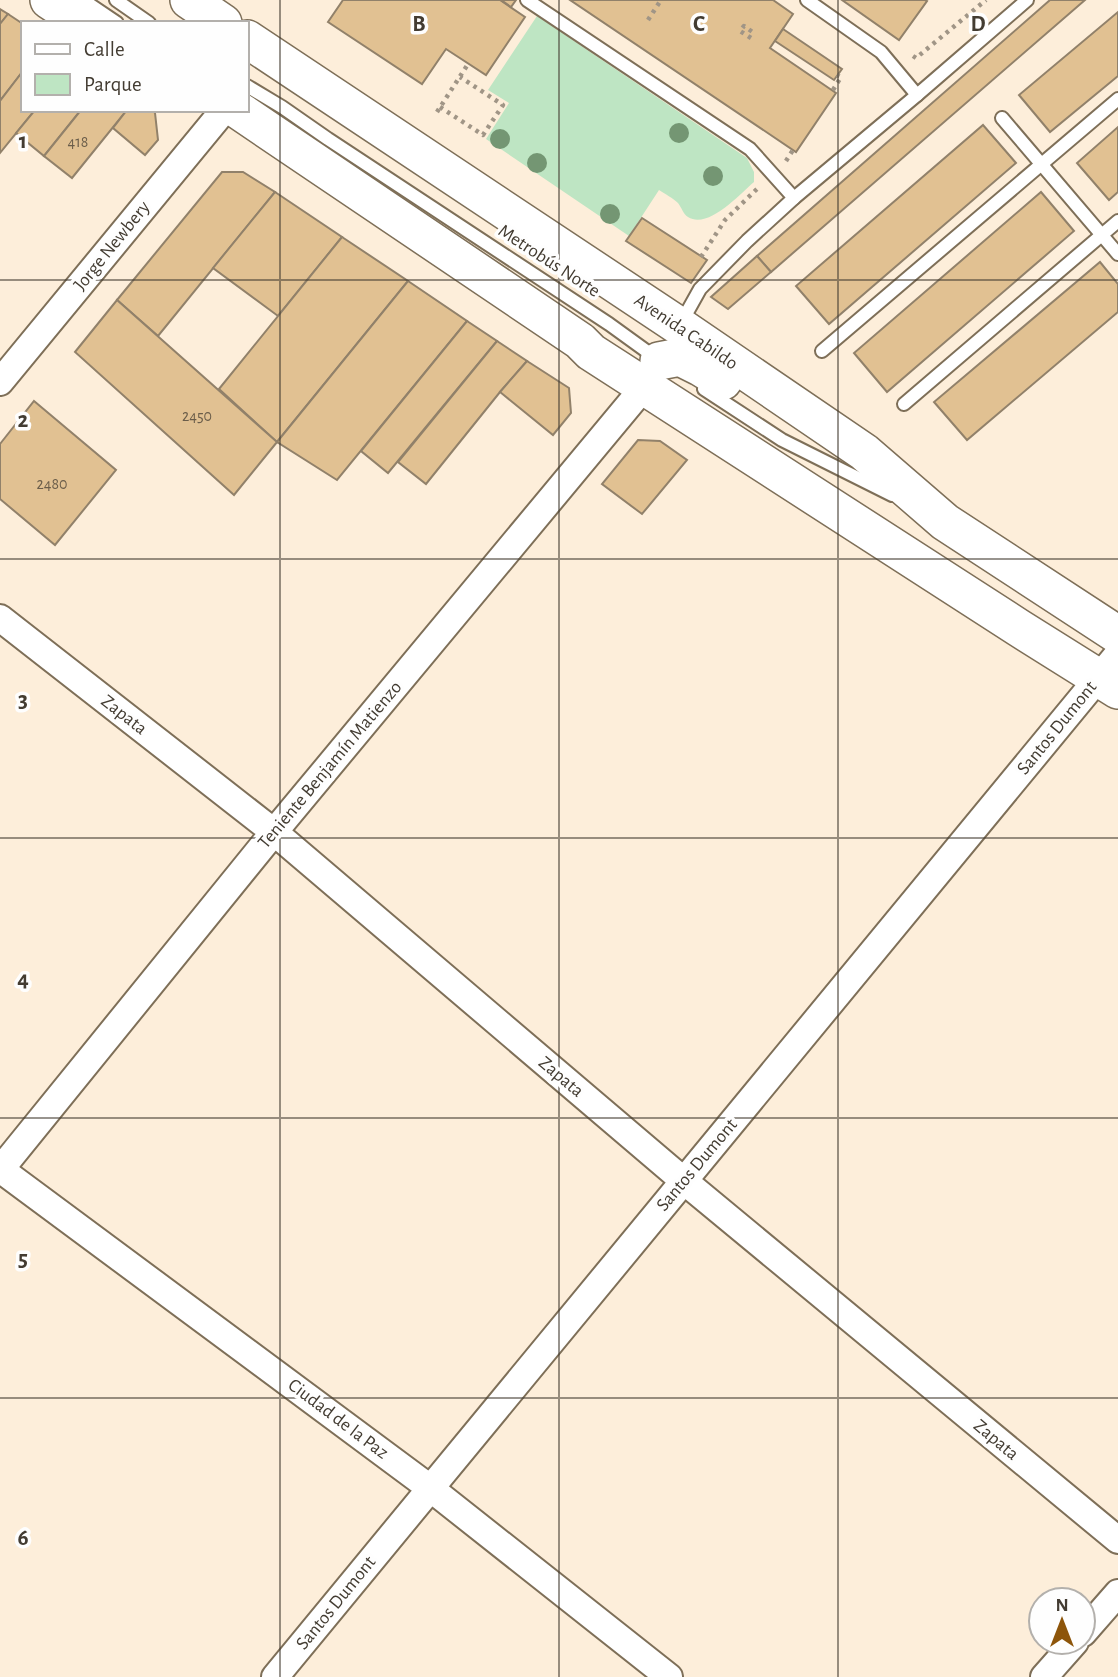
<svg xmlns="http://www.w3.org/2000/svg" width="1118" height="1677" font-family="'Alegreya Sans',sans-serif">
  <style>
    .green { fill: #bee5c3 }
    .building { fill: #e1c192; stroke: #91816a; stroke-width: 2 }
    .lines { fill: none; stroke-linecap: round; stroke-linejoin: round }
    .service-casing { stroke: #7e6f58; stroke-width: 16 }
    .minor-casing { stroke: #7e6f58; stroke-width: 30 }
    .secondary-casing { stroke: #7e6f58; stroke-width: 40 }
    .path { stroke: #a09586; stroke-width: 4.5; stroke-dasharray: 3.5 5; stroke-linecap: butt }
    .service { stroke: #fff; stroke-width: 12 }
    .minor { stroke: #fff; stroke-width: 26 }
    .secondary { stroke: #fff; stroke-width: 37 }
    .tree { fill: #749673 }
    .grid { fill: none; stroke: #433c32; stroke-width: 2; stroke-opacity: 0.55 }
    .labels { text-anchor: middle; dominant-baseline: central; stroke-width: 7; stroke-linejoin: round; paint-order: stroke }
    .number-label { font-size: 16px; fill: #6a5d4a }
    .street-label { font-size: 19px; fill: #433c32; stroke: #fefefe }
    .grid-label { font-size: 23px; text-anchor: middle; font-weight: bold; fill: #433c32; stroke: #fefefe; stroke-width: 7; stroke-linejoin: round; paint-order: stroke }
  </style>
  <rect width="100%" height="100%" fill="#fdeeda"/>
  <path class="green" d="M537 16 747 158 754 172V182C740 194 708 230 688 217 683 214 682 208 678 203 673 198 665 194 659 190L629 236 486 139 509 103 488 90Z"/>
  <g class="building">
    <path d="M343 0H500L525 17 486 75 446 49 422 84 328 22Z"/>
    <path d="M501 0H516L511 7Z"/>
    <path d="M570 0H773L793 14 770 48 836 93 796 152Z"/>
    <path d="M842 0H925L927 1 899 40Z"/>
    <path d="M1050 0H1085L771 272 757 256Z"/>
    <path d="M0 9 8 14 0 24Z"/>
    <path d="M1118 12V76L1050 132 1019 95Z"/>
    <path d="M8 14 23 24V71L0 101V24Z"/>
    <path d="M783 29 842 69 834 80 775 41Z"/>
    <path d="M23 71V110H35L0 153V101Z"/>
    <path d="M35 110H81L44 156 16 133Z"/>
    <path d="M81 110H127L72 178 44 156Z"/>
    <path d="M127 110H152L155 113 158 140 145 155 113 128Z"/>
    <path d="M983 125 1016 163 829 324 796 286Z"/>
    <path d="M1118 127V192L1109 200 1077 163Z"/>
    <path d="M222 172H243L275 192 158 336 117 300Z"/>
    <path d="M275 192 342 237 278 316 213 268Z"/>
    <path d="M1041 192 1074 231 887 392 854 353Z"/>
    <path d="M642 218 707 260 691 283 626 241Z"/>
    <path d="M342 237 408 281 277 442 219 389Z"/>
    <path d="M757 256 771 272 728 309 711 297Z"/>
    <path d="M1100 262 1118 284V312L967 440 934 402Z"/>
    <path d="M408 281 467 321 337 480 277 442Z"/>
    <path d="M117 300 277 442 234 495 75 352Z"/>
    <path d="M467 321 497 341 388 473 361 451Z"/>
    <path d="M497 341 527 361 500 392 426 484 398 462Z"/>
    <path d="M527 361 569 388 571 413 553 435 500 392Z"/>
    <path d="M34 401 116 470 55 545 0 499V444Z"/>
    <path d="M638 440 660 441 687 460 642 514 602 484Z"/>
  </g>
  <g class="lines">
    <g class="service-casing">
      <g id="service">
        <path d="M83 0 117 23"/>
        <path d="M116 0 149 23"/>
        <path d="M527 0 750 149 794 198"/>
        <path d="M807 0 881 52 917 95"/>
        <path d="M247 86 282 107 328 139 609 324 656 358"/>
        <path d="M1002 118 1118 254"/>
        <path d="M681 323 700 289 747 241 794 198 917 95 1027 0"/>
        <path d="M822 351 1118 99"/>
        <path d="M704 389 782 440 892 495"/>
        <path d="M904 404 1118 221"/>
      </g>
    </g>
    <g class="minor-casing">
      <g id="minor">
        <path d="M0 382 224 110"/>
        <path d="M0 618 274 832 684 1181 1118 1540"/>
        <path d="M0 1169 430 1488 669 1677"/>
        <path d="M0 1170 274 832 644 387 653 371"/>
        <path d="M1083 1633 1118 1593"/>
        <path d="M275 1677 1118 654"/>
        <path d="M1044 1677 1075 1642"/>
      </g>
    </g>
    <g class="secondary-casing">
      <g id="secondary">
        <path d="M49 0 84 23"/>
        <path d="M189 0 223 23"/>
        <path d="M247 39 679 326 864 452 945 522 1118 635"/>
        <path d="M238 110 580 341 591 352 1019 628 1118 690"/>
        <path d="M659 361 680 357 700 367 723 381"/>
      </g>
    </g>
    <g class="path">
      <path d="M648 20 661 0"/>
      <path d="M751 38 740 31 744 26 754 33"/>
      <path d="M913 56 916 58 986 0"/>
      <path d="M833 90 841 77 837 75"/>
      <path d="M440 107 483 135 503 105 460 77"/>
      <path d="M437 112 468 64"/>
      <path d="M786 161 793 150"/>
      <path d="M701 257 725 220 760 186"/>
    </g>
    <use href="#service" class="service"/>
    <use href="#minor" class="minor"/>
    <use href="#secondary" class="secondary"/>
  </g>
  <g class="tree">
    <circle cx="679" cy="133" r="10"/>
    <circle cx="500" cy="139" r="10"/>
    <circle cx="537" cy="163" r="10"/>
    <circle cx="713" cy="176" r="10"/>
    <circle cx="610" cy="214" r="10"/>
  </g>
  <path class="grid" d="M280 0V1677M559 0V1677M838 0V1677M0 280H1118M0 559H1118M0 838H1118M0 1118H1118M0 1398H1118"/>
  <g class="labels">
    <g class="number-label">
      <text x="78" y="142">418</text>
      <text x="197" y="416">2450</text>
      <text x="52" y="484">2480</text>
    </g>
    <g class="street-label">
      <text transform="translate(112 246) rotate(-51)">Jorge Newbery</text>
      <text transform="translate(549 261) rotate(33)">Metrobús Norte</text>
      <text transform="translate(686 332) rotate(34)">Avenida Cabildo</text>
      <text transform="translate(124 715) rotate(38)">Zapata</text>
      <text transform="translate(1057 728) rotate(-51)">Santos Dumont</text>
      <text transform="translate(330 765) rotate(-50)">Teniente Benjamín Matienzo</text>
      <text transform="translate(561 1077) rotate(40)">Zapata</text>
      <text transform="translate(697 1165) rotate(-50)">Santos Dumont</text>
      <text transform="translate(338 1419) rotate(37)">Ciudad de la Paz</text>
      <text transform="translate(996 1440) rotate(40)">Zapata</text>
      <text transform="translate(336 1603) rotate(-51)">Santos Dumont</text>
    </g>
  </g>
  <g class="grid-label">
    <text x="419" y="31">B</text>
    <text x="699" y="31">C</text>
    <text x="978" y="31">D</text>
    <text x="23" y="148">1</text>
    <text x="23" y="427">2</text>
    <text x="23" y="707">3</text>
    <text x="23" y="986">4</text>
    <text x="23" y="1266">5</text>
    <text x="23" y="1545">6</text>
  </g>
  <rect x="21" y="21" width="228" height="91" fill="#fefefe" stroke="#b3b0ac" stroke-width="2"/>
  <rect x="35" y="44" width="35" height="10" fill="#ffffff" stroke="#b3b0ac" stroke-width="2"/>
  <text x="84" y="56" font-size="21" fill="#433c32">Calle</text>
  <rect x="35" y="74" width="35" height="21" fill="#bee5c3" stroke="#b3b0ac" stroke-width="2"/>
  <text x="84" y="91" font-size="21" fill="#433c32">Parque</text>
  <g transform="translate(1062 1621)"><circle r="33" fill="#fefefe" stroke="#b3b0ac" stroke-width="2"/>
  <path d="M0-5L12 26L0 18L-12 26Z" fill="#8d550a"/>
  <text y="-10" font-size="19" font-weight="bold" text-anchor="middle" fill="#433c32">N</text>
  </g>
</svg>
